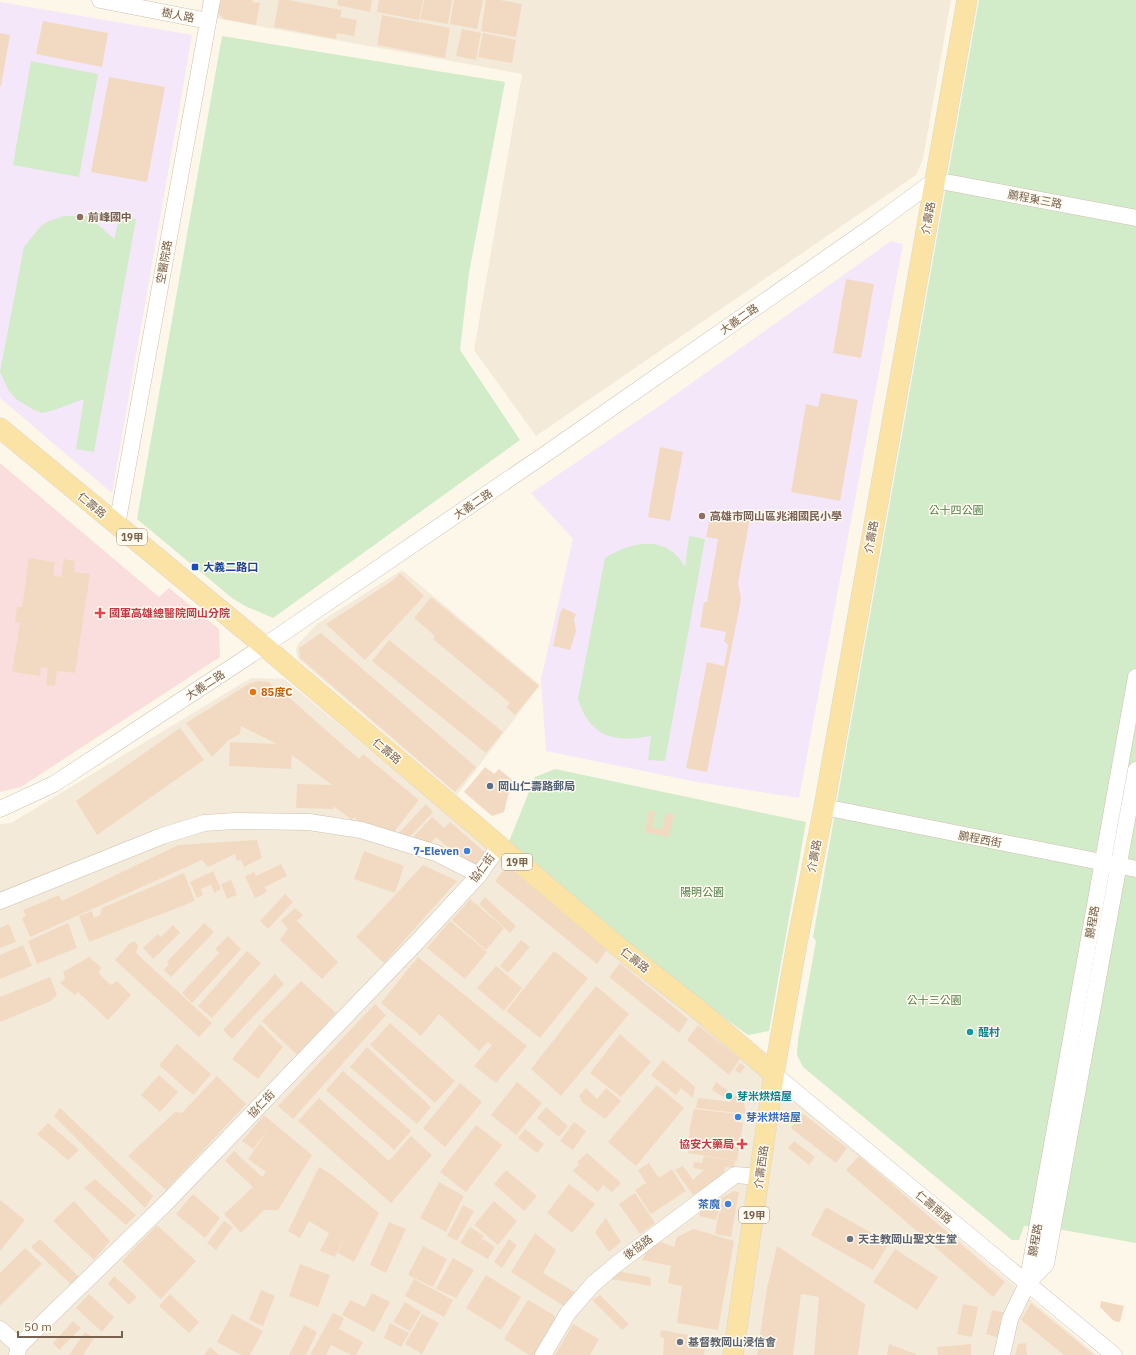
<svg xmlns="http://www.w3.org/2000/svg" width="1136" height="1355" font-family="'IBM Plex Sans','Noto Sans TC',sans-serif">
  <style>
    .residential { fill: #f4ead9 }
    .education { fill: #f4e7f9 }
    .medical { fill: #fadede }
    .green { fill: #d2ebc8 }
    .building { fill: #f2dac2 }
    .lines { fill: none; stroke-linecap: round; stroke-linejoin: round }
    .minor-casing { stroke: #cfc0af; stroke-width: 17 }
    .major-casing { stroke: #dcd6d1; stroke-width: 21 }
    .minor { stroke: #fff; stroke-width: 16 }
    .major { stroke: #fae3a4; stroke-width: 20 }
    .education-dot { fill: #8d6e63; stroke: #fffbf1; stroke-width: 1.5 }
    .transit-dot { fill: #1a4fb4; stroke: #fffbf1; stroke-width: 1.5 }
    .health-dot { fill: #e0444e; stroke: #fffbf1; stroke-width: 1.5 }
    .food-dot { fill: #e8710a; stroke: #fffbf1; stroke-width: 1.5 }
    .service-dot { fill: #5c6f8a; stroke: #fffbf1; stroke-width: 1.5 }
    .shop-dot { fill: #3f7fe0; stroke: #fffbf1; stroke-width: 1.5 }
    .culture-dot { fill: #0f9aa8; stroke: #fffbf1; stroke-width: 1.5 }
    .worship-dot { fill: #6b7280; stroke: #fffbf1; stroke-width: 1.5 }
    .labels { text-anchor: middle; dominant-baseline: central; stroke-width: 3; stroke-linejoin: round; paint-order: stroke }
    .shield { fill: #fffbf1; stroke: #a08f7e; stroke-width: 1 }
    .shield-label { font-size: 10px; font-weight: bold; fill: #78614d }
    .street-label { font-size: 11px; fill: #78614d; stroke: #fffbf1 }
    .education-label { font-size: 11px; font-weight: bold; fill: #785e54; stroke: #fffbf1; text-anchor: start }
    .park-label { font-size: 11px; fill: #4f7e44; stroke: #fffbf1 }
    .transit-label { font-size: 11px; font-weight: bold; fill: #164399; stroke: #fffbf1; text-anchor: start }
    .health-label { font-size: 11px; font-weight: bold; fill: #be3a42; stroke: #fffbf1; text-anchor: start }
    .food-label { font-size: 11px; font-weight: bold; fill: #c56008; stroke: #fffbf1; text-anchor: start }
    .service-label { font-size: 11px; font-weight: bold; fill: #4e5e75; stroke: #fffbf1; text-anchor: start }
    .shop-label { font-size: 11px; font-weight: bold; fill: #366cbe; stroke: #fffbf1; text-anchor: end }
    .culture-label { font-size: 11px; font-weight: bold; fill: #0d838f; stroke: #fffbf1; text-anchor: start }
    .worship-label { font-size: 11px; font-weight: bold; fill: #5b616d; stroke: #fffbf1; text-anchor: start }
  </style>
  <rect width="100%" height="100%" fill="#fdf7ea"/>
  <g class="residential">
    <path d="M218 0H951L923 159 916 175 536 436 474 350 522 74 214 18Z"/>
    <path d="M402 570 540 685 457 795 298 659 296 651 297 645 317 624Z"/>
    <path d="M251 678 284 679 752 1065 1097 1355H0V824L11 823Z"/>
  </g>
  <g class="education">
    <path d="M0 2 192 35 112 493 0 398Z"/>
    <path d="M891 241 903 244 799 798 697 782 546 751 541 679 573 539 531 493 658 407Z"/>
  </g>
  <path class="medical" d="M0 463 159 597 169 588 219 629 220 657 21 787 0 792Z"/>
  <g class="green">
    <path d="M979 0H1136V1243L1063 1230 1024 1226 1019 1240H1012L803 1067 797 1055 798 1040 816 941 813 937Z"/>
    <path d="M222 36 505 82 469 273 460 350 520 440 273 618 245 606 232 598 137 519Z"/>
    <path d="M31 61 98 74 79 177 13 165Z"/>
    <path d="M64 216H88L114 239 120 216 136 219 94 452 76 449 84 399 54 410 42 413 34 410 16 399 9 391 0 372 24 247 41 226 49 221Z"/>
    <path d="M689 536 705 539 665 761 648 760 651 736C614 743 590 737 578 699L605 558C627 544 658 535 678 557 681 560 683 564 685 567Z"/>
    <path d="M555 769 806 822 769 1031 748 1035 618 941 506 849 535 777Z"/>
  </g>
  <g class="building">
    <path d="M221 0H253L252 2 260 3 256 25 224 19 217 12Z"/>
    <path d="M279 0H288L342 10 340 17 357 20 354 36 337 33 336 39 274 27Z"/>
    <path d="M338 0H372L370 12 337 5Z"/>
    <path d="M379 0H423L419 20 377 12Z"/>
    <path d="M424 0H452L448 24 420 19Z"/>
    <path d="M454 0H483L477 29 450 24Z"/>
    <path d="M486 0H500L522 4 516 37 481 31Z"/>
    <path d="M382 15 450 28 445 58 377 45Z"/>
    <path d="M43 21 108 33 102 67 36 54Z"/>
    <path d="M462 29 481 33 476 60 456 56Z"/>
    <path d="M0 33 10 35 1 86H0Z"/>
    <path d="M483 33 516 40 512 63 478 57Z"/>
    <path d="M109 77 165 87 147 182 91 172Z"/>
    <path d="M846 279 874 284 861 358 833 353Z"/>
    <path d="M821 393 858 400 840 501 791 492 806 404 818 407Z"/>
    <path d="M660 447 683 452 670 521 648 517Z"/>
    <path d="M711 511 750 518 738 583 741 599 707 772 686 768 707 662 724 666 728 645 724 641 726 632 700 627 704 602H707L718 539 706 537Z"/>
    <path d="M29 558 55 562 53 576 61 577 64 559 75 561 74 572 90 574 75 673 57 671 55 686 46 685 48 668 41 667 40 676 12 672 20 623 15 622 17 607H22Z"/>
    <path d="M400 573 424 596 365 660 326 624 392 581Z"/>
    <path d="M431 597 539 686 515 715 506 707 510 703 433 639 435 636 414 618Z"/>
    <path d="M563 608 576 614 574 619 576 631 570 650 553 646 560 613Z"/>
    <path d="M321 633 476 767 455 792 300 658 299 648Z"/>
    <path d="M389 640 503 732 486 753 372 661Z"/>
    <path d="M259 681 269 682 275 688 276 686 359 759 363 754 419 800 390 837 369 830 354 817 352 820 333 806 334 809 296 808 297 784 332 785 292 755 291 769 229 766 230 742 277 744 241 726 240 734 229 740 212 757 186 723 250 683Z"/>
    <path d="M180 728 204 760 97 835 76 801Z"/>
    <path d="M485 767 494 774 499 769 512 780 504 812 492 816 464 792Z"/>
    <path d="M426 804 433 812 407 840 399 833Z"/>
    <path d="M649 810 655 812 652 827 662 829 666 813 674 815 669 837 645 832Z"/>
    <path d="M432 817 444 828 450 822 487 854 474 870 436 837 427 848 414 836Z"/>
    <path d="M257 840 262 858 244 867 241 860 237 861 235 854 208 867 202 860 30 937 22 918 26 916 23 910 59 895 62 901 178 845Z"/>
    <path d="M364 851 404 866 395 893 354 879Z"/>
    <path d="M281 864 287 876 265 887 267 892 255 898 245 876 254 872 256 876Z"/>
    <path d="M423 865 457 881 384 963 356 937Z"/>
    <path d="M507 866 607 950 597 964 495 881Z"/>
    <path d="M213 871 221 889 214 893 211 885 201 889 203 895 197 898 190 882Z"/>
    <path d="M184 873 195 901 89 942 79 916 92 911 94 918 100 915 102 908Z"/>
    <path d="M231 880 237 895 227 899 221 884Z"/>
    <path d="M285 894 293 902 268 929 260 921Z"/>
    <path d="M485 897 516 926 510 933 479 904Z"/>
    <path d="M470 899 504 928 486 950 452 920Z"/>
    <path d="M295 908 303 915 297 921 338 962 322 979 280 940 288 929 281 921Z"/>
    <path d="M450 921 487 952 465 979 427 948Z"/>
    <path d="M68 923 77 948 37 964 28 941Z"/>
    <path d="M204 923 214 932 171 977 164 970 169 964 167 962Z"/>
    <path d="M9 924 16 942 0 948V928Z"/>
    <path d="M173 925 180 933 153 959 143 948 158 934 161 937Z"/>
    <path d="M228 936 241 949 192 1003 182 993 219 953 215 949Z"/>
    <path d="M521 940 530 947 508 973 500 966Z"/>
    <path d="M131 942H136L138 946 136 953 212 1023 199 1037 115 960Z"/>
    <path d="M23 945 32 966 0 979V955Z"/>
    <path d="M247 951 261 963 212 1018 198 1006Z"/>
    <path d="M554 951 588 978 540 1038 506 1011Z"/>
    <path d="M89 957 101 967 99 974 111 985 117 981 131 995 108 1020 78 992 75 995 60 983 65 979 63 972Z"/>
    <path d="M418 957 527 1046 496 1083 474 1066 492 1045 488 1042 479 1051 439 1014 421 1036 381 1003Z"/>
    <path d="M620 963 688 1019 679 1033 609 977Z"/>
    <path d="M496 966 522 988 504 1011 477 988Z"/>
    <path d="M275 974 284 984 232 1039 223 1030Z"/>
    <path d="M50 977 57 995 51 1001 0 1022V997Z"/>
    <path d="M301 981 336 1013 297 1055 262 1021Z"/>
    <path d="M596 986 629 1014 561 1096 531 1069Z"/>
    <path d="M375 1004 386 1015 293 1119 278 1106Z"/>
    <path d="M390 1023 455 1081 435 1103 370 1045Z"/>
    <path d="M260 1024 283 1047 258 1079 232 1059Z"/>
    <path d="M698 1025 740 1059 729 1075 687 1040Z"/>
    <path d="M620 1034 651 1062 621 1097 590 1073Z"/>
    <path d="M177 1044 211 1074 193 1095 159 1065Z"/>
    <path d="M367 1047 431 1107 417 1124 350 1067Z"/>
    <path d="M663 1060 695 1087 693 1098 681 1088 676 1095 651 1075Z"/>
    <path d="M740 1063 745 1067 740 1074 735 1070Z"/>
    <path d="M343 1071 411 1131 394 1150 326 1090Z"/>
    <path d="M159 1075 178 1092 160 1112 141 1095Z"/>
    <path d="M217 1076 246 1104 166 1190 128 1156 175 1112 182 1113Z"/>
    <path d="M517 1082 542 1103 516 1135 491 1115Z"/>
    <path d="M716 1082 744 1102 746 1114 696 1108 698 1098 732 1102 712 1090Z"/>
    <path d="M460 1083 482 1102 445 1147 423 1128Z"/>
    <path d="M657 1085 684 1108 636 1166 608 1142Z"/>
    <path d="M586 1088 597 1099 606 1088 621 1101 605 1119 582 1102 579 1096Z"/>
    <path d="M319 1098 389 1161 411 1136 432 1155 391 1203 298 1121Z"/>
    <path d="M546 1107 568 1126 559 1137 537 1118Z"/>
    <path d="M60 1108 153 1196 145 1208 54 1116Z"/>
    <path d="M694 1109 739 1114 738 1122 743 1123 737 1161 688 1153 690 1126Z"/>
    <path d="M802 1113 847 1148 836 1163 791 1128Z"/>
    <path d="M264 1115 312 1155 278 1210H264L241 1233 224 1214 253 1187 225 1161 234 1151 262 1177 266 1172 248 1159 268 1130 253 1149 242 1141Z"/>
    <path d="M574 1122 586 1131 573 1150 560 1141Z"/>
    <path d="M48 1123 79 1150 68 1160 37 1134Z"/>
    <path d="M476 1125 502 1145 466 1192 440 1172Z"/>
    <path d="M525 1129 544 1144 537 1153 518 1138Z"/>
    <path d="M794 1141 815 1157 809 1165 788 1148Z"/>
    <path d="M587 1153 621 1183 612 1192 603 1185 598 1192 573 1171 579 1164 577 1162Z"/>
    <path d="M704 1156 735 1161 734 1168 726 1167 723 1176 693 1195 675 1170 683 1166 693 1180 704 1170 693 1168 694 1162 702 1163Z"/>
    <path d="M859 1156 1005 1282 993 1297 846 1170Z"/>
    <path d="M649 1163 659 1178 672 1169 686 1191 651 1214 635 1190 646 1183 638 1170Z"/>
    <path d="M319 1167 332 1175 379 1213 354 1262 338 1253 344 1239 335 1257 320 1251 329 1233 309 1221 300 1238 288 1231Z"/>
    <path d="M506 1170 537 1196 524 1211 494 1184Z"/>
    <path d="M95 1179 136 1215 126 1225 84 1188Z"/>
    <path d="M439 1182 464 1196 446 1232 420 1218Z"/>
    <path d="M569 1184 595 1204 572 1233 547 1213Z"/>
    <path d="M734 1191 739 1192 731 1237 715 1234 719 1212H725L718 1211 716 1220 699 1216 702 1208Z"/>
    <path d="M635 1193 655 1223 640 1234 619 1204Z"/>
    <path d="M193 1194 220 1218 205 1238 176 1214Z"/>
    <path d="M0 1200 25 1220 0 1251Z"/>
    <path d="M74 1201 110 1241 94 1260 53 1221Z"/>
    <path d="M494 1201 517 1221 498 1245 474 1225Z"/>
    <path d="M463 1205 474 1211 457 1241 447 1236Z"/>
    <path d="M826 1207 889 1243 873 1270 811 1235Z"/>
    <path d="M606 1218 621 1242 609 1252 595 1232Z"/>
    <path d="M224 1221 233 1227 216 1250 207 1243Z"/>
    <path d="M389 1222 406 1229 386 1273 370 1265Z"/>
    <path d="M157 1225 196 1261 161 1299 122 1261Z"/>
    <path d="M470 1227 484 1236 476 1248 483 1239 495 1247 488 1259 460 1243Z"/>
    <path d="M694 1229 734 1241 718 1330 677 1323 682 1286 668 1283 671 1266 642 1260 647 1250 659 1241 674 1247 677 1237Z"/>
    <path d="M535 1233 556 1250 543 1273 576 1293 565 1307 511 1272Z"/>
    <path d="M40 1239 79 1277 73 1286 31 1247Z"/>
    <path d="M509 1239 517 1245 502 1268 494 1262Z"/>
    <path d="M423 1246 447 1259 433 1287 408 1275Z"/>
    <path d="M777 1246 865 1304 858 1355H814L819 1297 801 1294 793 1355H757L767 1288Z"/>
    <path d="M25 1248 42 1264 0 1306V1273Z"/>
    <path d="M895 1249 938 1277 917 1310 873 1282Z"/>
    <path d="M453 1258 474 1270 456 1298 436 1289Z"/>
    <path d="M300 1264 330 1275 318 1307 289 1296Z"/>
    <path d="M617 1271 650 1277 651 1286 611 1279Z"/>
    <path d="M486 1275 521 1297 501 1330 466 1308Z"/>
    <path d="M114 1276 137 1297 129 1305 108 1284Z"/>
    <path d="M414 1279 453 1300 444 1317 405 1296Z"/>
    <path d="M261 1290 275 1296 263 1326 249 1320Z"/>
    <path d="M372 1293 390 1302 374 1332 342 1315 350 1300 365 1307Z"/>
    <path d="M89 1294 114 1317 102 1332 76 1308Z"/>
    <path d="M170 1294 199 1322 189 1333 159 1306Z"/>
    <path d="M600 1295 629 1324 622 1330 592 1300Z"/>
    <path d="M528 1300 554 1315 557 1325 538 1355H529L504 1339Z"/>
    <path d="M1101 1301 1124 1306 1120 1322 1114 1321 1100 1307Z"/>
    <path d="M405 1302 421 1312 410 1331 393 1322Z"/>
    <path d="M1031 1303 1094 1355H1064L1021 1320Z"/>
    <path d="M963 1304 978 1307 972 1337 957 1334Z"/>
    <path d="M992 1310 1006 1313 1000 1338 986 1334Z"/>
    <path d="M333 1313 344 1318 339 1329 363 1342 356 1355H351L331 1345 326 1355H310Z"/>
    <path d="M232 1314 263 1331 250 1355H241L217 1342Z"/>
    <path d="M422 1314 439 1323 422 1354 405 1344Z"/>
    <path d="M73 1321 81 1328 59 1350 53 1343Z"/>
    <path d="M390 1323 409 1333 401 1347 384 1338Z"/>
    <path d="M573 1324 599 1339 590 1355H555Z"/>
    <path d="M304 1325 317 1332 306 1355H289Z"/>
    <path d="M661 1330 688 1335 687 1341 706 1343 704 1355H663L664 1338 660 1337Z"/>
    <path d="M85 1332 94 1338 83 1355H69Z"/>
    <path d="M1026 1343 1027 1355H1015L1018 1344Z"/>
    <path d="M889 1344 918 1355H887Z"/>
    <path d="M971 1344V1355H938L937 1347Z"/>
    <path d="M210 1347 219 1355H204Z"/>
  </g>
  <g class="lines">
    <g class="minor-casing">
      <g id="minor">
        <path d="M100 0 208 21"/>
        <path d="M117 525 212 0"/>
        <path d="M824 807 1136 869"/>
        <path d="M0 809 54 784 264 646 547 453 877 223 935 180 1136 218"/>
        <path d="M0 901 162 836 204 823 236 821 309 822 361 830 436 853 479 875"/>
        <path d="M774 1074 1114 1355"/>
        <path d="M1027 1284 1046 1264 1136 770"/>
        <path d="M0 1329 19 1346"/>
        <path d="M17 1355 19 1346 165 1204 416 943 479 875 499 846"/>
        <path d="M543 1355 568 1313 593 1284 618 1263 735 1175 760 1177"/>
        <path d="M1002 1355 1010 1319 1027 1284 1136 677"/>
      </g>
    </g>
    <g class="major-casing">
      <g id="major">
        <path d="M0 428 264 646 620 948 699 1010 774 1074"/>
        <path d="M733 1355 774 1074 797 943 824 807 967 0"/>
      </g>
    </g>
    <use href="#minor" class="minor"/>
    <use href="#major" class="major"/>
  </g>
  <g class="education-dot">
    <circle cx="80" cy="217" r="4"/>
    <circle cx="702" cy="516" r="4"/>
  </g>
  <rect class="transit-dot" x="191" y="563" width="8" height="8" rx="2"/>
  <g class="health-dot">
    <path d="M98 607h4v4h4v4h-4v4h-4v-4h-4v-4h4z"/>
    <path d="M740 1138h4v4h4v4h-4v4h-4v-4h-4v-4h4z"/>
  </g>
  <circle class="food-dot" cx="253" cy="692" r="4"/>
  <circle class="service-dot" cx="490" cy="786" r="4"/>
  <g class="shop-dot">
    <circle cx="467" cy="851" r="4"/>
    <circle cx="738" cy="1117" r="4"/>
    <circle cx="728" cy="1204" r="4"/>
  </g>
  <g class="culture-dot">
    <circle cx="970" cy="1032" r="4"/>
    <circle cx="729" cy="1096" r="4"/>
  </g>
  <g class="worship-dot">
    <circle cx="850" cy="1239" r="4"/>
    <circle cx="680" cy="1342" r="4"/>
  </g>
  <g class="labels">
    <g class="shield">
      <rect x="117" y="529" width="30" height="16" rx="3"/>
      <rect x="502" y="854" width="30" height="16" rx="3"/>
      <rect x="739" y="1207" width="30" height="16" rx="3"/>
    </g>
    <g class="shield-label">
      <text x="132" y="537">19甲</text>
      <text x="517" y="862">19甲</text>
      <text x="754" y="1215">19甲</text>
    </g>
    <g class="street-label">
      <text transform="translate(178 15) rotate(11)">樹人路</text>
      <text transform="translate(1035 199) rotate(11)">鵬程東三路</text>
      <text transform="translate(928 218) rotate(-80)">介壽路</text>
      <text transform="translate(164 262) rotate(-80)">空醫院路</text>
      <text transform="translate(739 319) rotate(-35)">大義二路</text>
      <text transform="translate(473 504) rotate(-34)">大義二路</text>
      <text transform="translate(92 505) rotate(40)">仁壽路</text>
      <text transform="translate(871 537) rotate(-80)">介壽路</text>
      <text transform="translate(205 685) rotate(-33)">大義二路</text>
      <text transform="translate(387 751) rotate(40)">仁壽路</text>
      <text transform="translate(980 839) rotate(11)">鵬程西街</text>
      <text transform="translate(814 856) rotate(-79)">介壽路</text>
      <text transform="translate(482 868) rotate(-53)">協仁街</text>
      <text transform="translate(1092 922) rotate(-80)">鵬程路</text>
      <text transform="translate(635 960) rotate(38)">仁壽路</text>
      <text transform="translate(261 1104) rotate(-46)">協仁街</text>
      <text transform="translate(761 1167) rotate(-82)">介壽西路</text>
      <text transform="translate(934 1207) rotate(40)">仁壽南路</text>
      <text transform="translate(1035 1240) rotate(-80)">鵬程路</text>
      <text transform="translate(638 1247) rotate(-37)">後協路</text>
    </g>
    <g class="education-label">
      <text x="88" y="217">前峰國中</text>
      <text x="710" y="516">高雄市岡山區兆湘國民小學</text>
    </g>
    <g class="park-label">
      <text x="956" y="510">公十四公園</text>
      <text x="702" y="892">陽明公園</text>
      <text x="934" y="1000">公十三公園</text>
    </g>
    <g class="transit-label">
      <text x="203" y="567">大義二路口</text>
    </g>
    <g class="health-label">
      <text x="109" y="613">國軍高雄總醫院岡山分院</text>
      <text x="734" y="1144" text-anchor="end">協安大藥局</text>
    </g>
    <g class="food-label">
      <text x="261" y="692">85度C</text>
    </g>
    <g class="service-label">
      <text x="498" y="786">岡山仁壽路郵局</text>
    </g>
    <g class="shop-label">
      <text x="459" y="851">7-Eleven</text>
      <text x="746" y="1117" text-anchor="start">芽米烘培屋</text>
      <text x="720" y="1204">茶魔</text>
    </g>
    <g class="culture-label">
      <text x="978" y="1032">醒村</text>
      <text x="737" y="1096">芽米烘焙屋</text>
    </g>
    <g class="worship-label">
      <text x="858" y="1239">天主教岡山聖文生堂</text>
      <text x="688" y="1342">基督教岡山浸信會</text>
    </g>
  </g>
  <path d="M18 1331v6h104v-6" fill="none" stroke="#78614d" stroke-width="2"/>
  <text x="24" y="1331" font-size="12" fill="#78614d" stroke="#fffbf1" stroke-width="3" paint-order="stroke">50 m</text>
</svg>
